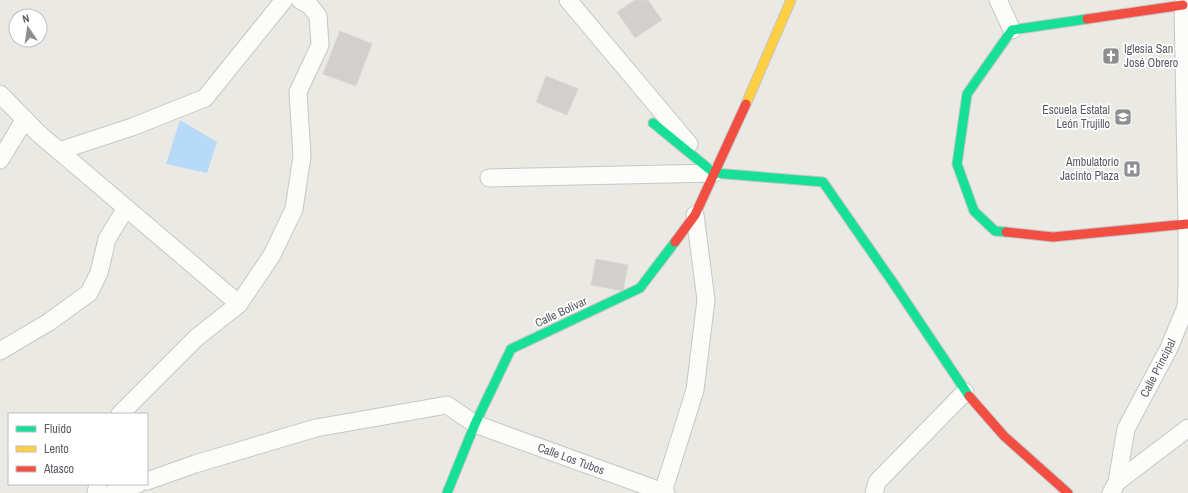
<svg xmlns="http://www.w3.org/2000/svg" width="1188" height="493" font-family="'Archivo Narrow',sans-serif">
  <style>
    .water { fill: #b6daf7 }
    .building { fill: #d1d0cd; stroke: #dad8d3 }
    .lines { fill: none; stroke-linecap: round; stroke-linejoin: round }
    .street-casing { stroke: #c6c7c6; stroke-width: 19 }
    .fast-casing { stroke: #c5c5c5; stroke-width: 11 }
    .slow-casing { stroke: #c5c5c5; stroke-width: 11 }
    .jam-casing { stroke: #c5c5c5; stroke-width: 11 }
    .street { stroke: #fcfcfb; stroke-width: 17 }
    .fast { stroke: #16e098; stroke-width: 9 }
    .slow { stroke: #ffcf43; stroke-width: 9 }
    .jam { stroke: #f24e42; stroke-width: 9 }
    .labels { text-anchor: middle; dominant-baseline: central; stroke-width: 3.5; stroke-linejoin: round; paint-order: stroke }
    .poi-label { font-size: 12px; fill: #595d63; stroke: #fff; text-anchor: end }
    .street-label { font-size: 12px; fill: #595d63; stroke: #fff }
  </style>
  <rect width="100%" height="100%" fill="#eae9e4"/>
  <path class="water" d="M180 120 217 142 207 173 166 164Z"/>
  <g class="building">
    <path d="M635 0H648L662 20 635 38 617 12Z"/>
    <path d="M340 31 372 44 356 86 323 74Z"/>
    <path d="M546 76 578 89 567 115 536 102Z"/>
    <path d="M596 259 628 265 623 291 591 285Z"/>
  </g>
  <g class="lines">
    <g class="street-casing">
      <g id="street">
        <path d="M568 0 689 144"/>
        <path d="M998 0 1012 30"/>
        <path d="M0 94 38 133 239 304 196 338 120 414"/>
        <path d="M59 151 132 127 205 98 284 0"/>
        <path d="M0 160 25 119"/>
        <path d="M489 178 714 173"/>
        <path d="M239 304 272 255 294 209 302 156 298 92 320 45 318 16 310 6 300 0"/>
        <path d="M0 351 49 322 89 293 99 273 107 239 126 208"/>
        <path d="M147 481 195 464 316 428 447 405 475 424 666 493"/>
        <path d="M1117 482 1188 428"/>
        <path d="M663 492 695 390 706 300 695 215"/>
        <path d="M96 493 98 484"/>
        <path d="M112 493 138 484"/>
        <path d="M874 493 877 482 965 392"/>
        <path d="M1111 493 1117 482 1126 429 1169 348 1186 307 1187 285V224L1183 5 1185 0"/>
      </g>
    </g>
    <g class="fast-casing">
      <g id="fast">
        <path d="M653 123 714 173 823 182 894 284 969 396"/>
        <path d="M1006 232 995 231 974 211 957 164 967 94 1012 30 1087 19"/>
        <path d="M447 493 475 424 511 349 640 288 675 242"/>
      </g>
    </g>
    <g class="slow-casing">
      <path id="slow" d="M746 104 791 0"/>
    </g>
    <g class="jam-casing">
      <g id="jam">
        <path d="M1087 19 1183 5"/>
        <path d="M1006 232 1053 237 1187 224"/>
        <path d="M675 242 695 215 746 104"/>
        <path d="M969 396 1004 436 1068 493"/>
      </g>
    </g>
    <use href="#street" class="street"/>
    <use href="#fast" class="fast"/>
    <use href="#slow" class="slow"/>
    <use href="#jam" class="jam"/>
  </g>
  <defs>
    <g id="church-square" transform="scale(0.9)"><rect x="-9" y="-9" width="18" height="18" rx="4" fill="#8c8e90" stroke="#fff"/><path d="M-1.2-6h2.4v3.5h3.3v2.4h-3.3V6h-2.4V-.1h-3.3v-2.4h3.3Z" fill="#fff"/></g>
    <g id="school-square" transform="scale(0.9)"><rect x="-9" y="-9" width="18" height="18" rx="4" fill="#8c8e90" stroke="#fff"/><path d="M0-5L7-2L0 1L-7-2ZM-4 1L0 2.5L4 1V4Q0 6-4 4Z" fill="#fff"/></g>
    <g id="hospital-square" transform="scale(0.9)"><rect x="-9" y="-9" width="18" height="18" rx="4" fill="#8c8e90" stroke="#fff"/><path d="M-5-5h3v3.5h4V-5h3V5h-3V1.5h-4V5h-3Z" fill="#fff"/></g>
  </defs>
  <g fill-rule="evenodd">
    <use href="#church-square" x="1111" y="56"/>
    <use href="#school-square" x="1123" y="117"/>
    <use href="#hospital-square" x="1132" y="169"/>
  </g>
  <g class="labels">
    <g class="poi-label">
      <text x="1124" y="49" text-anchor="start">Iglesia San<tspan x="1124" dy="14">José Obrero</tspan></text>
      <text x="1110" y="110">Escuela Estatal<tspan x="1110" dy="14">León Trujillo</tspan></text>
      <text x="1119" y="162">Ambulatorio<tspan x="1119" dy="14">Jacinto Plaza</tspan></text>
    </g>
    <g class="street-label">
      <text transform="translate(561 312) rotate(-25)">Calle Bolívar</text>
      <text transform="translate(1158 368) rotate(-63)">Calle Principal</text>
      <text transform="translate(571 459) rotate(20)">Calle Los Tubos</text>
    </g>
  </g>
  <rect x="8" y="413" width="140" height="72" fill="#ffffff" stroke="#bdbec1"/>
  <rect x="16" y="426" width="20" height="6" fill="#16e098" stroke="#bdbec1"/>
  <text x="44" y="433" font-size="12" fill="#595d63">Fluido</text>
  <rect x="16" y="446" width="20" height="6" fill="#ffcf43" stroke="#bdbec1"/>
  <text x="44" y="453" font-size="12" fill="#595d63">Lento</text>
  <rect x="16" y="466" width="20" height="6" fill="#f24e42" stroke="#bdbec1"/>
  <text x="44" y="473" font-size="12" fill="#595d63">Atasco</text>
  <g transform="translate(28 28) rotate(347)"><circle r="19" fill="#ffffff" stroke="#bdbec1"/>
  <path d="M0-3L7 15L0 10L-7 15Z" fill="#8c8e90"/>
  <text y="-6" font-size="11" font-weight="bold" text-anchor="middle" fill="#595d63">N</text>
  </g>
</svg>
